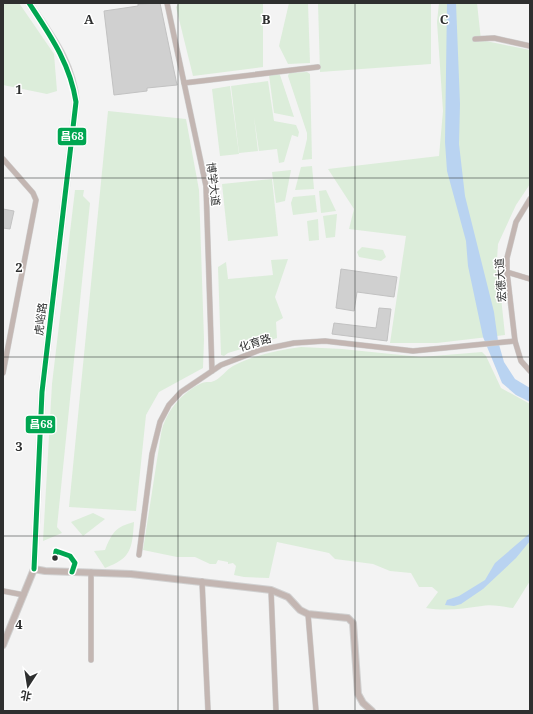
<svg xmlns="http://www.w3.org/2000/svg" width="533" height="714" font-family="'Noto Serif','Noto Sans SC',serif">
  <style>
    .green { fill: #dcedda }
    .water { fill: #b9d3f1 }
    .building { fill: #d0d0d0; stroke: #c2c2c2 }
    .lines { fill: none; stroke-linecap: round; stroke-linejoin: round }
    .minor-casing { stroke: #d0d0d0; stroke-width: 6 }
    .tertiary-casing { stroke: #d0d0d0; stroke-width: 8 }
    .minor { stroke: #c3b6b2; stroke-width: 5 }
    .tertiary { stroke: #c3b6b2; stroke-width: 6 }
    .bus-1-casing { stroke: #fff; stroke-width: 8 }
    .bus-1 { stroke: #00a651; stroke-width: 5 }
    .grid { fill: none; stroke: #2e2f2f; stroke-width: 1; stroke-opacity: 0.55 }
    .bus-dot { fill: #2e2f2f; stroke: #fff; stroke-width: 1.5 }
    .labels { text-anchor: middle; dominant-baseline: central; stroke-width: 3; stroke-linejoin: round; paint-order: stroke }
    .street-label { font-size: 11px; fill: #2e2f2f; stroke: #fff }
    .grid-label { font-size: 13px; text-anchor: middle; font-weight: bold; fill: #2e2f2f; stroke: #fff; stroke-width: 3; stroke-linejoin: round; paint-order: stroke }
    .line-badge { stroke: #fff; stroke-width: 1.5 }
    .badge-label { font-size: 11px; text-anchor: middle; font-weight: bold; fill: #fff }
  </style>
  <rect width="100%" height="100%" fill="#f3f3f3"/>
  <g class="green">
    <path d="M3 3H19L54 54 57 91 47 94 3 85Z"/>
    <path d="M179 3H263V67L193 76 176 7Z"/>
    <path d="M289 3H308L310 63 288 64 279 46Z"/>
    <path d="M318 3H431V64L320 72Z"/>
    <path d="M439 3H477L481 40 530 50V184L516 205 498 244 497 259 505 335 437 343H390L406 236 349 229 354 209 328 169 439 156 443 111 437 22Z"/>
    <path d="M307 72 310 74 312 159 302 160 307 139V133L288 76 289 73Z"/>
    <path d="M269 75H280L294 117 274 113Z"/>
    <path d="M268 81 274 121 296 125 299 132 298 137 292 135 284 162 279 163 277 149 259 151 254 117 258 151 239 153 231 86Z"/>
    <path d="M230 86 239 154 220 156 212 89Z"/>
    <path d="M108 111 186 119 199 190 204 339 203 368 159 392 146 415 136 511 69 507Z"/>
    <path d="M312 166 314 189 295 190 301 167Z"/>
    <path d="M291 170 285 201 276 203 272 172Z"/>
    <path d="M272 179 278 236 228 241 222 184Z"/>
    <path d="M75 190H84L83 196 90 203 57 527 62 533 43 541 52 384Z"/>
    <path d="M326 190 336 211 321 213 319 191Z"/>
    <path d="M315 195 317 212 293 215 291 203 293 197Z"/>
    <path d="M337 214 335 237 326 238 323 216Z"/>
    <path d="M318 219 319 240 309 241 307 221Z"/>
    <path d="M362 247 383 250 386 257 381 261 359 257 357 252Z"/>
    <path d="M288 259 275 297 283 318 276 322 277 338 228 353 224 356 221 355 218 267 226 262 228 279 273 275 271 260Z"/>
    <path d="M301 347 342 349 421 357 482 352 486 356 501 388 530 404V581L513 608C503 607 491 604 482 606 462 609 445 611 426 608L438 592 432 587H419L411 573 390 571 373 564 335 559 329 553 277 542 269 578 244 577 234 575 236 566 233 563 228 564V562L218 560 216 564H210L195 557H177L143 550 161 434C165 412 182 392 202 383 206 381 210 383 214 381 221 378 226 370 233 366 254 355 278 350 301 347Z"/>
    <path d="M93 513 105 519 83 536 71 522Z"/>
    <path d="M134 522C132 548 132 558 105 568L94 551 105 550C112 533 115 527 134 522Z"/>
  </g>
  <g class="water">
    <path d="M447 3H456L460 104 459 144 465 196 494 312 498 341 504 362 515 379 530 388V402L516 395 502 383 483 337 468 266 466 241 447 171 445 142Z"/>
    <path d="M530 533V541L516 558 483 589 461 604 454 606 445 605 447 600 459 596 485 580 495 563Z"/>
  </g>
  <g class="building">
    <path d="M160 3 177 85 147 88V91L114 95 104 11 138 6V4Z"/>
    <path d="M3 209 14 211 10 229 3 228Z"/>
    <path d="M341 269 397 277 394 297 357 292 354 311 336 308Z"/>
    <path d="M379 308 391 309 387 341 332 334 334 323 376 328Z"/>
  </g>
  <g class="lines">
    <g class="minor-casing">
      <g id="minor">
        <path d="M167 3 206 186 212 371"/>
        <path d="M475 39 494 38 530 46"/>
        <path d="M184 83 318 67"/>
        <path d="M3 159 33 193 36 200 3 373"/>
        <path d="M530 199 516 222 507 258V272L515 341 521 361 530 371"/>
        <path d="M507 272 530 279"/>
        <path d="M139 555 152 454 160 422 169 405 181 392 221 365 260 350 294 343 325 341 413 351 515 341"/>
        <path d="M202 581 208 711"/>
        <path d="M271 590 276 711"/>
        <path d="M3 591 24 595"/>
        <path d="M308 614 316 711"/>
        <path d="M91 660V572"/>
      </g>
    </g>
    <g class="tertiary-casing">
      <g id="tertiary">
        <path d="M34 569 45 571 131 574 271 590 288 597 300 610 308 614 348 618 353 623 358 694 363 703 372 711"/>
        <path d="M3 645 34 569 42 392 76 102C72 61 51 36 29 3"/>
      </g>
    </g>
    <use href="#minor" class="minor"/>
    <use href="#tertiary" class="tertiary"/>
    <g class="bus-1-casing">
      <g id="bus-1">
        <path d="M29 3C50 35 70 63 76 102L42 392 34 569"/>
        <path d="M55 558 56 551 70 556 75 563 72 572"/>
      </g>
    </g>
    <use href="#bus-1" class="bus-1"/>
  </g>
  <path class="grid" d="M178 3V711M355 3V711M3 178H530M3 357H530M3 536H530"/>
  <circle class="bus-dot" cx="55" cy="558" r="3.5"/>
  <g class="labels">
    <g class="street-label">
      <text transform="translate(214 184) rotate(83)">博学大道</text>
      <text transform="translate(500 280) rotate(-94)">宏德大道</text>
      <text transform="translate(40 319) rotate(-83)">虎峪路</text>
      <text transform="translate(255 342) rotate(-17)">化育路</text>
    </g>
  </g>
  <g class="grid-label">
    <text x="89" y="24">A</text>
    <text x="266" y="24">B</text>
    <text x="444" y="24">C</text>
    <text x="19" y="94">1</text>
    <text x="19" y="272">2</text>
    <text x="19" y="451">3</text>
    <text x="19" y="629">4</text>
  </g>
  <g class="line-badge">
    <rect x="57" y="127" width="30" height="19" rx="4" fill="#00a651"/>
    <rect x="25" y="415" width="31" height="19" rx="4" fill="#00a651"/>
  </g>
  <g class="badge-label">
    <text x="72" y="140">昌68</text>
    <text x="41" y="428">昌68</text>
  </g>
  <rect width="533" height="714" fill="none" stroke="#2e2f2f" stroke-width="8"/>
  <g transform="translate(28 686) rotate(192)" stroke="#ffffff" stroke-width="3" paint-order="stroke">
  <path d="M0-3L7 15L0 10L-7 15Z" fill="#2e2f2f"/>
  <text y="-6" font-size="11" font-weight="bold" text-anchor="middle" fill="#2e2f2f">北</text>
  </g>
</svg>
